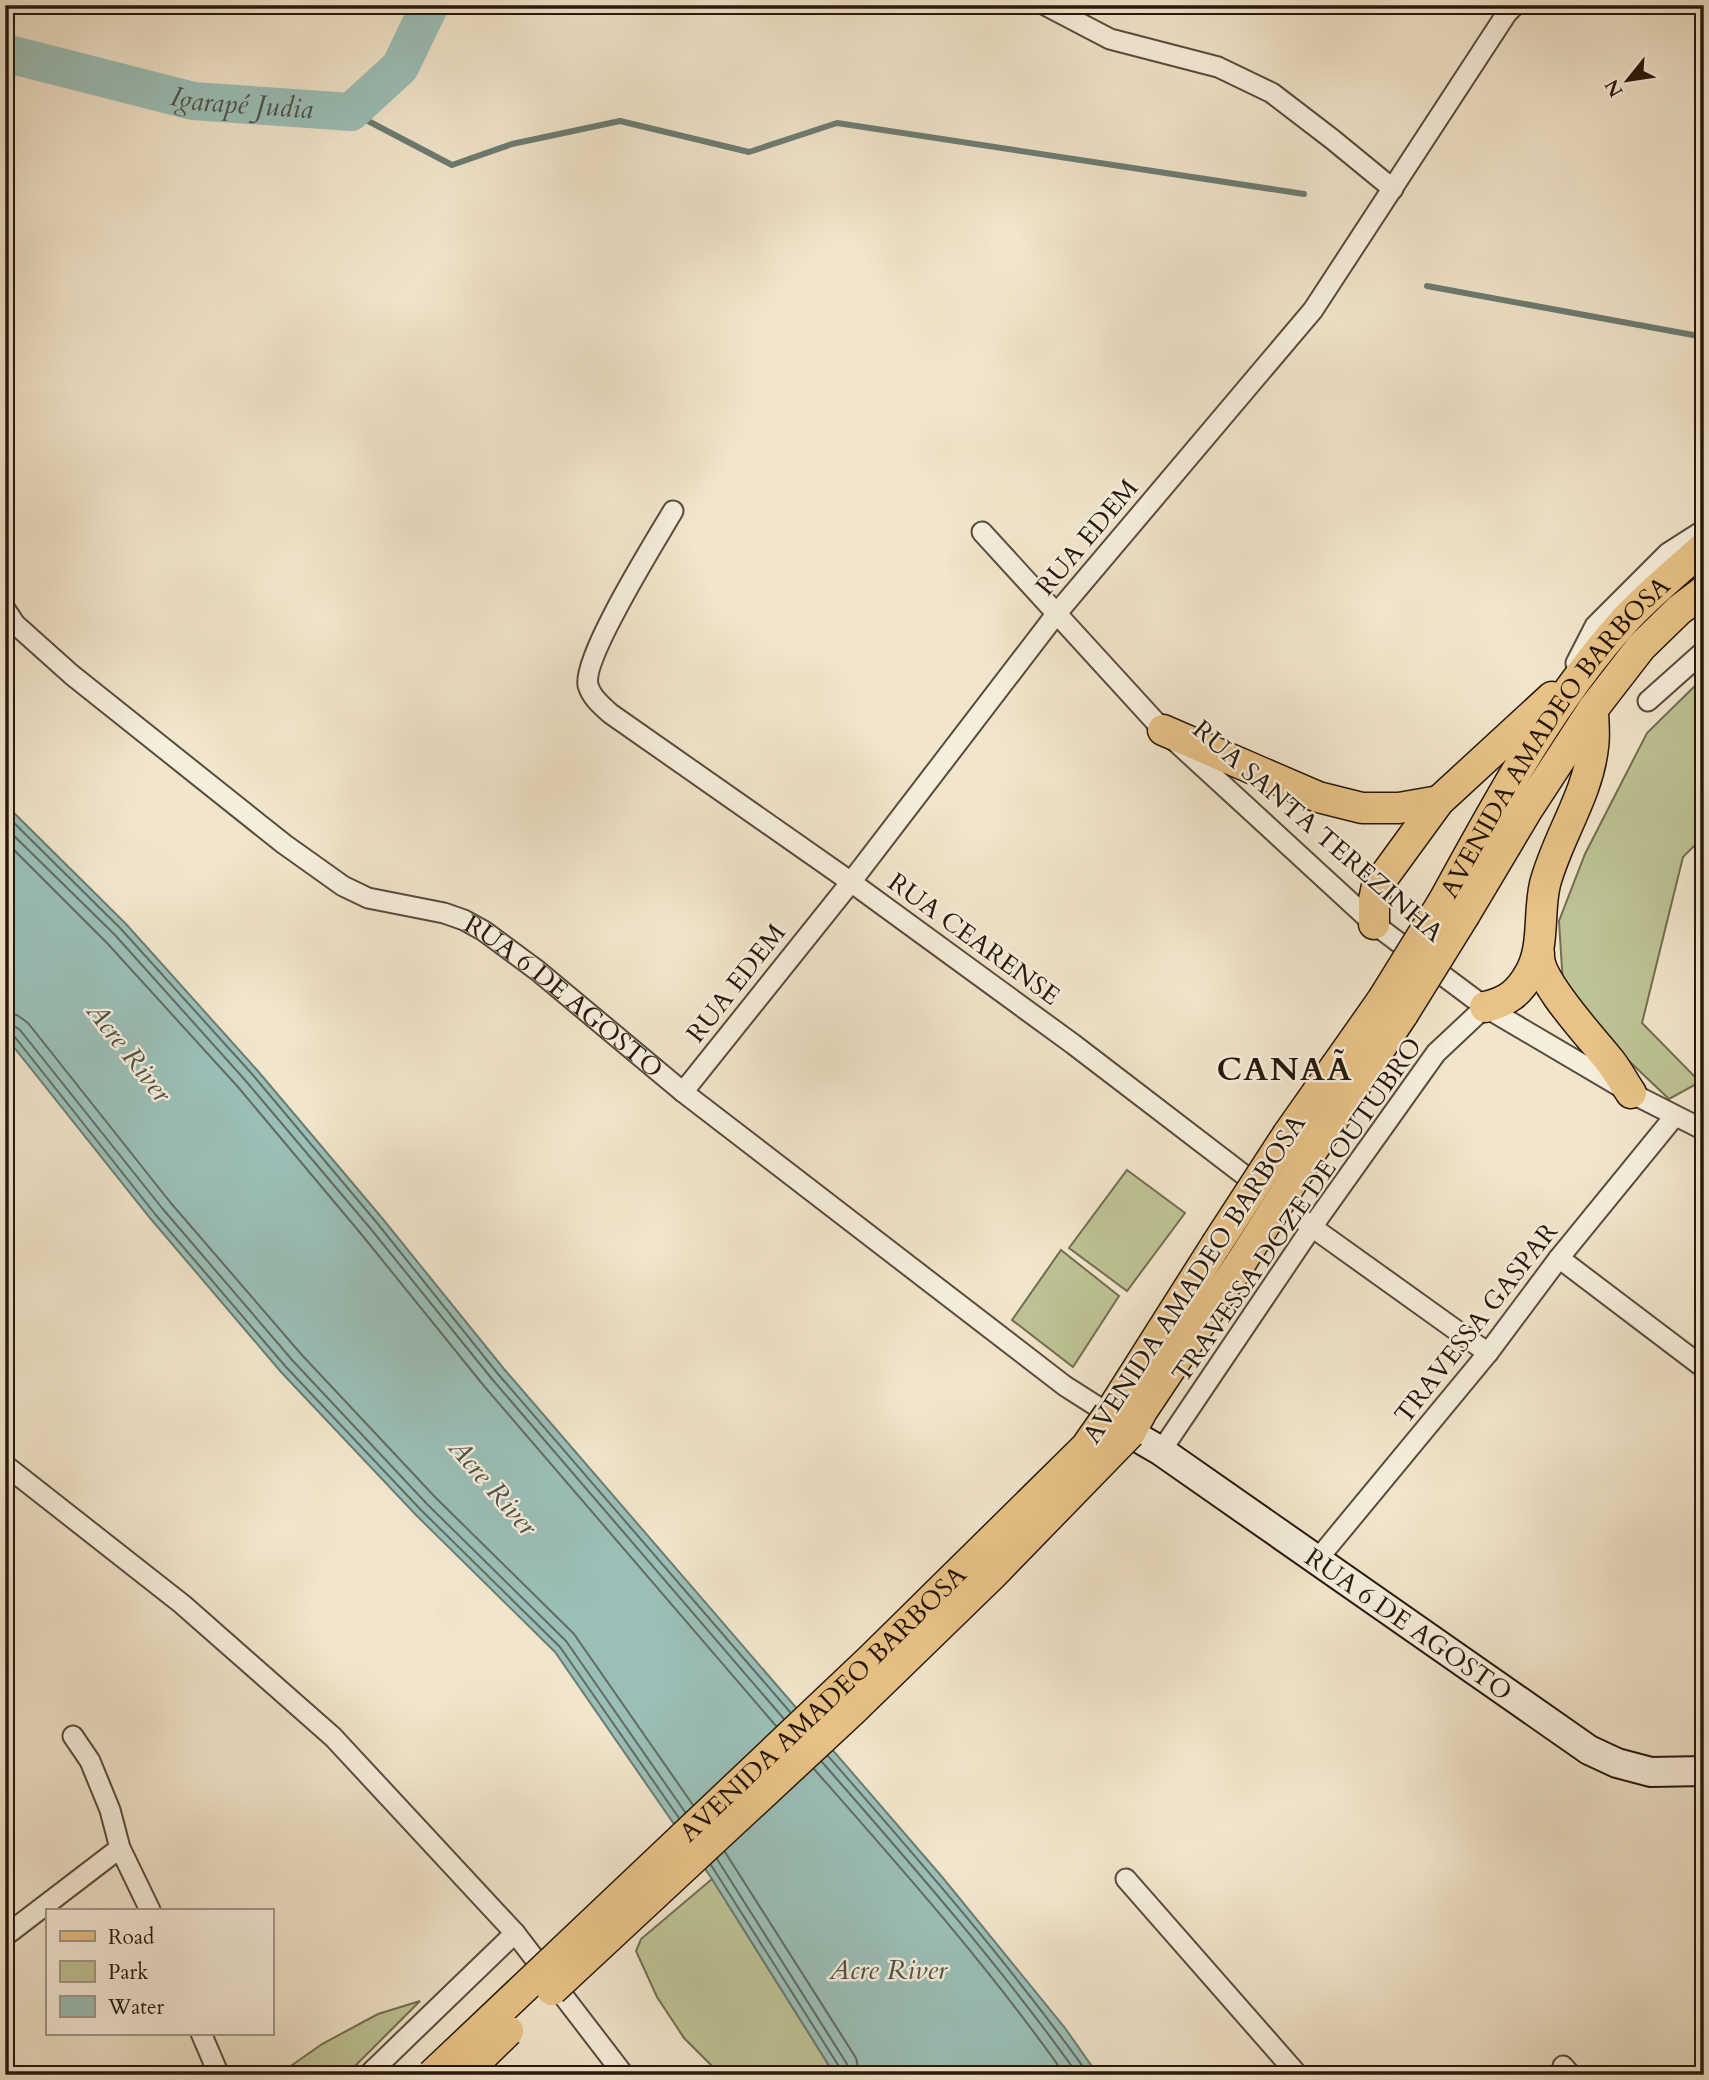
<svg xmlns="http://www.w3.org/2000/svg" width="1709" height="2080" font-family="Cardo,serif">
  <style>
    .green { fill: #bec395; stroke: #726e50; stroke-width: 2 }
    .water { fill: #9bbfb7; stroke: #6c7c73; stroke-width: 2 }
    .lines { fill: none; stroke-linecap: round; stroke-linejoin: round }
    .shore { stroke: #606c62; stroke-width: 2 }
    .stream { stroke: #6c7c73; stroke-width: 6 }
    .river { stroke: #9bbfb7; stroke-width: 38 }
    .street-casing { stroke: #594b3c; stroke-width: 23 }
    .secondary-casing { stroke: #26180c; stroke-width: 32 }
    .primary-casing { stroke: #26180c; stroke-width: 33 }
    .street { stroke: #f6eedd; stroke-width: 19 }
    .secondary { stroke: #f6eedd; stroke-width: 28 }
    .primary { stroke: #e8c286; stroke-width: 30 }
    .primary-bridge-casing { stroke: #26180c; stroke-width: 33; stroke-linecap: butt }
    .primary-bridge { stroke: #e8c286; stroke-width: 30 }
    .labels { text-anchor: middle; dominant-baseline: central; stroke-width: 5; stroke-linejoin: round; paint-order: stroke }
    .street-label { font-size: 26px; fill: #26180c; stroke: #f6eedd }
    .water-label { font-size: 28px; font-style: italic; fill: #4f5248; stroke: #f6eedd }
    .district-label { font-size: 33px; font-weight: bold; letter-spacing: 2px; fill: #26180c; stroke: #f6eedd }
  </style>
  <rect width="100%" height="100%" fill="#f1e5cb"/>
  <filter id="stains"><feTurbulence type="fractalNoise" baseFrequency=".00286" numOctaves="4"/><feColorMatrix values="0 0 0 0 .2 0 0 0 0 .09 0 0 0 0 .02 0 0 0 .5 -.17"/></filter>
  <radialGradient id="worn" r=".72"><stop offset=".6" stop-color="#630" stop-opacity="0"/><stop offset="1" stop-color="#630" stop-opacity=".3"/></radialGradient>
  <g class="green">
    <path d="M1704 677V836L1683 857 1642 1023 1700 1082 1669 1099 1610 1043 1563 985 1559 921 1585 854 1647 733Z"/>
    <path d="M1127 1170 1185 1213 1127 1291 1069 1248Z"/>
    <path d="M1061 1250 1119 1296 1073 1367 1012 1320Z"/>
    <path d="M712 1879 835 2075H721L684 2038 657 1997 636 1951 641 1939Z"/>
    <path d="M420 2001 346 2075H278L322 2044 378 2014Z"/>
  </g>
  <path class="water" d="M5 804 126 924 257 1070 382 1218 504 1369 943 1878 1065 2028 1098 2075H835L712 1879 555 1652 416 1515 281 1372 150 1218 5 1036Z"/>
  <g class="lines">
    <g class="shore">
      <path d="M5 814 121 929 252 1074 377 1223 498 1374 790 1712"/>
      <path d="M5 827 115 935 245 1080 370 1228 492 1379 784 1719"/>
      <path d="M5 841 107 943 238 1087 362 1235 484 1386 776 1726"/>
      <path d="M5 1013 17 1015 28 1023 170 1202 301 1354 435 1497 574 1634 693 1805"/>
      <path d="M5 1024 13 1025 20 1030 162 1208 293 1361 427 1504 566 1641 685 1812"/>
      <path d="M5 1033 14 1036 155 1214 286 1367 421 1510 560 1647 679 1818"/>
      <path d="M828 1756C918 1859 1009 1963 1089 2075"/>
      <path d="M822 1762C910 1863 1000 1965 1078 2075"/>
      <path d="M814 1769C901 1868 989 1967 1065 2075"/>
      <path d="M725 1852 856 2058 860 2075"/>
      <path d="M717 1859 847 2064 850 2075"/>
      <path d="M711 1865 840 2068 841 2075"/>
    </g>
    <g class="stream">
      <path d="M351 112 452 165 512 144 620 121 749 152 837 123 1304 194"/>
      <path d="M1427 286 1704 337"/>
    </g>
    <path class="river" id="s1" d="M5 53 193 101 351 112 400 67 430 5"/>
    <g class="street-casing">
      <g id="street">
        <path d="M1045 5 1110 39 1218 67 1272 93 1332 139 1393 189"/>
        <path d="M673 511C656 540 582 658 588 685 591 697 602 706 611 714L851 882 1073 1044 1312 1227 1488 1353"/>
        <path d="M982 532 1163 730 1374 924 1485 1007 1631 1093 1704 1130"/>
        <path id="s2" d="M5 609 15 624 72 675 284 844 343 886 368 898 444 913 464 920 484 931 538 971 683 1092 1065 1386 1109 1414"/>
        <path d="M1576 663 1595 626 1668 553 1704 530"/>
        <path d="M1648 701 1704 651"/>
        <path d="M683 1092 851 882 1057 613 1313 310 1507 13 1515 5"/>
        <path d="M1559 1258 1704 1368"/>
        <path d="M1161 1451 1312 1227 1436 1053 1485 1007"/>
        <path d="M5 1465 182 1604 333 1737 515 1933 624 2075"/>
        <path d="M1317 1560 1488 1353 1559 1258 1674 1117"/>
        <path d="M73 1736 90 1761 110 1810 120 1848 150 1910"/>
        <path d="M1126 1879 1298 2075"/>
        <path d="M5 1936 120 1848"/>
        <path d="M201 2033 219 2075"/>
        <path d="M1563 2066 1571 2075"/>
        <path d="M368 2075 515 1933"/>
      </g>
    </g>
    <g class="secondary-casing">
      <g id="secondary">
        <path id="s3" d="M1130 1433 1161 1451 1589 1750 1617 1763 1651 1772 1704 1771"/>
      </g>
    </g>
    <g class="primary-casing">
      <g id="primary">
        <path d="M1163 730 1318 797 1362 808H1399L1439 801"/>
        <path id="s4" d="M1443 902C1497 804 1550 703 1625 620 1649 594 1678 571 1704 547"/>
        <path d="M1465 914 1527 810 1593 709 1641 647 1679 610 1704 591"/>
        <path d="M1374 924V900L1377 886 1439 801 1552 697"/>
        <path d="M1539 954C1537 981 1593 1039 1610 1061 1618 1071 1624 1083 1631 1093"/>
        <path d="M1485 1007C1507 1002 1519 993 1530 973 1545 946 1538 913 1545 884 1557 838 1588 795 1593 747 1595 735 1593 722 1593 709"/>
        <path d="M1288 1134 1383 999"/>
        <path d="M1312 1151 1403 1014"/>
        <path d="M1109 1414 1216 1245"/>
        <path d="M1130 1433 1142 1411 1242 1261"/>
      </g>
    </g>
    <use href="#street" class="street"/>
    <use href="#secondary" class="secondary"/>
    <use href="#primary" class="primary"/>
    <g class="primary-bridge-casing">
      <g id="primary-bridge">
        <path d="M1383 999 1443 902"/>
        <path d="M1403 1014 1465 914"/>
        <path d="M1216 1245 1288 1134"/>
        <path d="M1242 1261 1312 1151"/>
        <path d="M552 1990 852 1711 991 1576 1130 1433"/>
        <path id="s5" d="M432 2075 871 1659 1086 1447 1109 1414"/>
        <path d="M463 2075 508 2031"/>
      </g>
    </g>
    <use href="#primary-bridge" class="primary-bridge"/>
  </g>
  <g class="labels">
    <g class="street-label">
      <text transform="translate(1087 537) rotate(-50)">RUA EDEM</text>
      <text stroke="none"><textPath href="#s4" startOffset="200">AVENIDA AMADEO BARBOSA</textPath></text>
      <text transform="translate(1318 831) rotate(41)">RUA SANTA TEREZINHA</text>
      <text transform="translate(974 939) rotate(36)">RUA CEARENSE</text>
      <text transform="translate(736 983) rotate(-52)">RUA EDEM</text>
      <text stroke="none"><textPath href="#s2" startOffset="690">RUA 6 DE AGOSTO</textPath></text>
      <text transform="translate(1297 1210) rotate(-55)">TRAVESSA DOZE DE OUTUBRO</text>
      <text transform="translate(1194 1279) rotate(-57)">AVENIDA AMADEO BARBOSA</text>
      <text transform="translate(1476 1323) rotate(-52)">TRAVESSA GASPAR</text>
      <text stroke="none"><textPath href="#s3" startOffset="338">RUA 6 DE AGOSTO</textPath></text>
      <text stroke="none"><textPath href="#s5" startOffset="539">AVENIDA AMADEO BARBOSA</textPath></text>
    </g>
    <g class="water-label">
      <text stroke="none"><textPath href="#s1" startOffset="243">Igarapé Judia</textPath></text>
      <text transform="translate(129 1052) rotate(52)">Acre River</text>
      <text transform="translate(493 1487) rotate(49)">Acre River</text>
      <text x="888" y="1970">Acre River</text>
    </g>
    <g class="district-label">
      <text x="1285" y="1069">CANAÃ</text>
    </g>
  </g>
  <rect width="1709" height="2080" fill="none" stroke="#f1e5cb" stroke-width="28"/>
  <rect x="7" y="7" width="1695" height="2066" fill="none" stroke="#26180c" stroke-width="3.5"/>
  <rect x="14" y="14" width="1681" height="2052" fill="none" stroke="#26180c" stroke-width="2"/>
  <rect x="46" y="1909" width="228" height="126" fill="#f6eedd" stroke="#a39889" stroke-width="2"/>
  <rect x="60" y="1931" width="35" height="10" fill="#e8c286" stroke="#a39889" stroke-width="2"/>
  <text x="108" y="1944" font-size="21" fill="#26180c">Road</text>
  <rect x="60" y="1961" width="35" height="21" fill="#bec395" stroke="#a39889" stroke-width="2"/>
  <text x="108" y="1979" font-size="21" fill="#26180c">Park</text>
  <rect x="60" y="1996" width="35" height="21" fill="#9bbfb7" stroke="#a39889" stroke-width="2"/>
  <text x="108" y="2014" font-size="21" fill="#26180c">Water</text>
  <g transform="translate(1628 80) rotate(240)" stroke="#f6eedd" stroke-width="5" paint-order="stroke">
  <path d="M0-5L12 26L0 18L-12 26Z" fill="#26180c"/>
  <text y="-10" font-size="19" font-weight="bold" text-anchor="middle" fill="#26180c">N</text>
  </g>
  <rect width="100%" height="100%" filter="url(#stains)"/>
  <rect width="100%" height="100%" fill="url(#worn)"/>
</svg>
